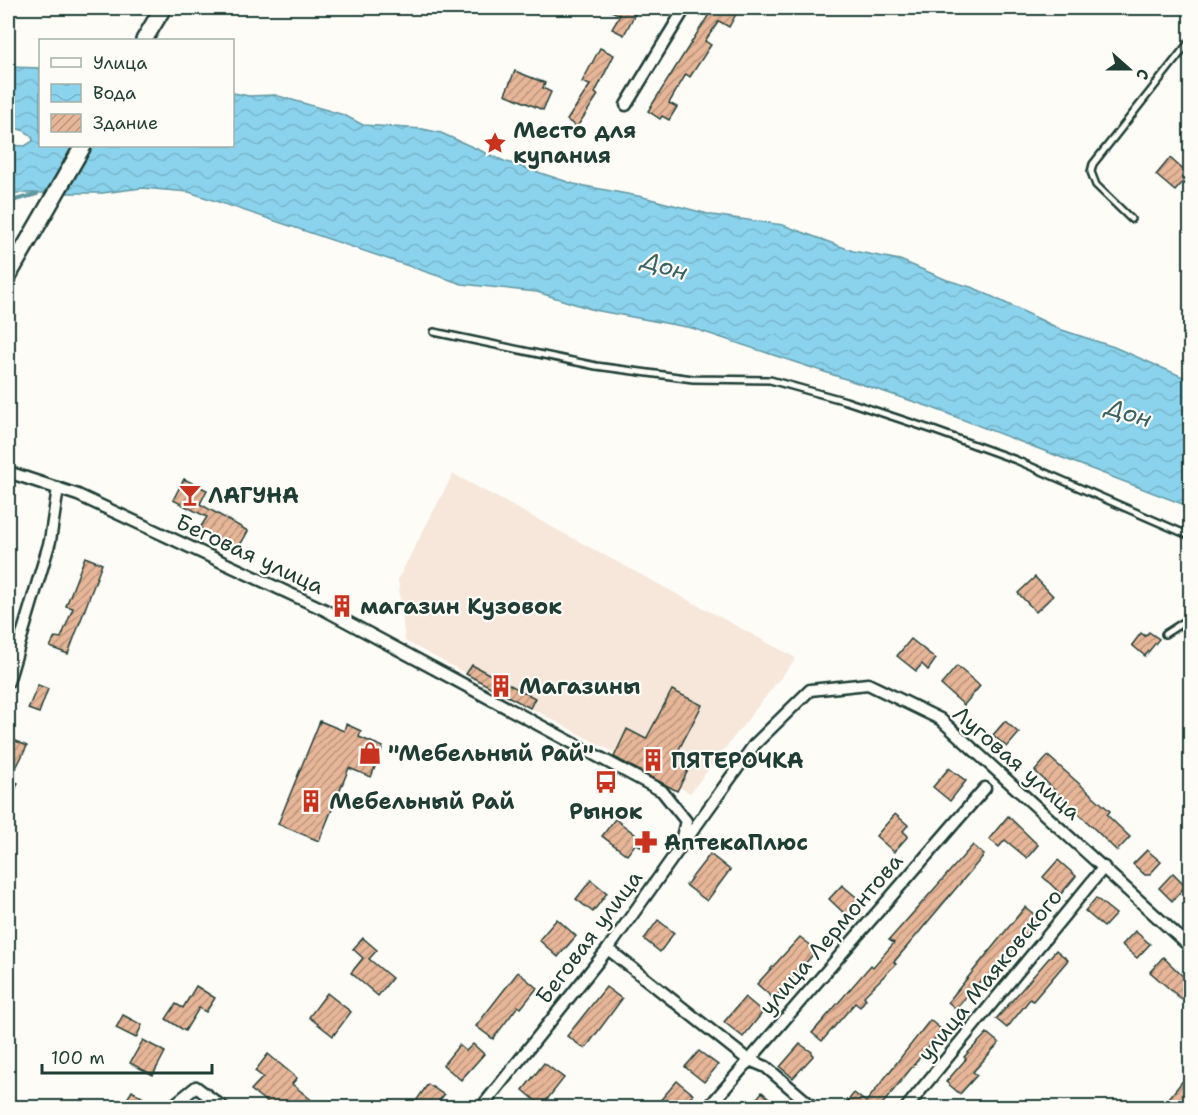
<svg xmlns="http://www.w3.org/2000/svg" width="1198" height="1115" font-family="'Shantell Sans',sans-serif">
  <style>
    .built { fill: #f6e7da }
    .water { fill: url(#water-waves); stroke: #6097a2; stroke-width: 1.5 }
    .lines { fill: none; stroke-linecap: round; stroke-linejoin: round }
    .stream { stroke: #6097a2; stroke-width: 4 }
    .building { fill: url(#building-hatch); stroke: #1f3d34; stroke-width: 1.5 }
    .lane-casing { stroke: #1f3d34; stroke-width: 10 }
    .street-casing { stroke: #1f3d34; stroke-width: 15 }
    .secondary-casing { stroke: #1f3d34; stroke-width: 20 }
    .lane { stroke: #fdfcf7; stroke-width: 5 }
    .street { stroke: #fdfcf7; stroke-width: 10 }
    .secondary { stroke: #fdfcf7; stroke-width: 15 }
    .labels { text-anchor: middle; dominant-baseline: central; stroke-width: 4.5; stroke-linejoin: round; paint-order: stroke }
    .poi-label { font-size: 22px; font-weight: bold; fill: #1f3d34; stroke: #fdfcf7; text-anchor: start }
    .street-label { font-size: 22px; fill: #1f3d34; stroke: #fdfcf7 }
    .water-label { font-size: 24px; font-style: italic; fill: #3a6262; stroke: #fdfcf7 }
  </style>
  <defs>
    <pattern id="water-waves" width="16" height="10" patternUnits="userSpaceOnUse" patternTransform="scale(1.5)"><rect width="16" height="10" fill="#8bd3ec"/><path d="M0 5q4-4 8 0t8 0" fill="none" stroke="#78b6cb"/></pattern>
    <pattern id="building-hatch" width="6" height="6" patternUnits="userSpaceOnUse" patternTransform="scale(1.5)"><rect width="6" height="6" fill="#e7b698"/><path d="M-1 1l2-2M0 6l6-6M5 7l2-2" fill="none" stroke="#bb957d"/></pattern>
  </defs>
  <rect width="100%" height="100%" fill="#fdfcf7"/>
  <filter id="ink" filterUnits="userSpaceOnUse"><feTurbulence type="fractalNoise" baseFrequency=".0167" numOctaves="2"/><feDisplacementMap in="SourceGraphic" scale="12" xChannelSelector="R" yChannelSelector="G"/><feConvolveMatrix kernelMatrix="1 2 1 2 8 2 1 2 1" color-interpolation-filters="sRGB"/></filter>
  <g filter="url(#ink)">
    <path class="built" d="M453 474 796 658 690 793 405 641 398 579Z"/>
    <path class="water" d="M8 67 40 68V146H232L233 93 249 96 275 95 344 115 363 125 423 129 441 133 504 161 574 184 643 197 712 215 783 225 853 251 900 260 947 280 974 288 1062 330 1114 347 1190 380V507L930 407 692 328 594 310 537 292 462 284 189 192 142 188 102 193H8V145L25 146 33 141 32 137 25 131 8 126Z"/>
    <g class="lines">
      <path class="stream" d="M8 202 37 194"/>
    </g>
    <g class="building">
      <path d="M605 8H638L624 35 612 29 620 15Z"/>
      <path d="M713 8H725L736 14 729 27 719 21 705 41 711 45 690 77 686 74 669 103 677 107 669 120 662 116 660 119 648 111Z"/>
      <path d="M600 48 614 55 595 93 598 95 577 127 567 120 590 85 582 82Z"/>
      <path d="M515 71 545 83 543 88 551 92 543 110 505 94Z"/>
      <path d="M1170 158 1189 175 1175 191 1156 175Z"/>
      <path d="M184 479 207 490 200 504 248 531 238 549 200 528 207 517 173 500Z"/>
      <path d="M85 557 102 564 68 654 50 647 55 637 61 638 73 608 66 606Z"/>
      <path d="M1035 577 1053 596 1036 612 1018 593Z"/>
      <path d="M1149 632 1159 639 1145 656 1132 645 1141 633 1145 636Z"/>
      <path d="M911 639 936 659 928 670 922 664 916 671 897 656Z"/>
      <path d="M472 665 535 698 530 708 466 674Z"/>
      <path d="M957 666 980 686 964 705 941 685Z"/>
      <path d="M38 685 48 689 39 713 28 709Z"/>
      <path d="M672 690 702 705 676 755 692 763 677 791 614 757 627 729 646 739Z"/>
      <path d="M320 721 344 731 346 724 361 731 359 737 383 747 371 777 349 768 319 841 278 824Z"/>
      <path d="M1005 721 1019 733 1007 747 993 735Z"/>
      <path d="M14 740 27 746 10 780 18 783 8 807V754Z"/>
      <path d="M1048 756 1110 811 1107 815 1130 837 1117 851 1035 771Z"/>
      <path d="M949 768 966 781 950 801 933 787Z"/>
      <path d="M895 814 908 825 903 831 908 836 894 852 876 836Z"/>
      <path d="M1008 816 1038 845 1027 858 1005 840 999 847 989 839Z"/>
      <path d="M615 819 640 838 627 855 602 836Z"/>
      <path d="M644 833 656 841 648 852 636 843Z"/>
      <path d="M973 845 984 855 894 962 896 964 864 996 866 999 860 1007 855 1003 822 1041 812 1033 871 965 873 967 894 943 889 940Z"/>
      <path d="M1147 850 1161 862 1149 875H1145L1133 864Z"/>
      <path d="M710 854 730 870 707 901 686 885Z"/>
      <path d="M1058 860 1076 876 1061 894 1043 877Z"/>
      <path d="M1173 873 1186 886 1172 901 1159 888Z"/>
      <path d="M591 880 607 893 593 912 576 899Z"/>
      <path d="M842 885 861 901 847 916 829 899Z"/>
      <path d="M1096 898 1116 914 1104 927 1085 911Z"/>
      <path d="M1025 907 1039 918 984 984 980 981 956 1009 948 1002Z"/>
      <path d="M557 919 576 936 558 957 539 940Z"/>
      <path d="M658 920 674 933 660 952 644 939Z"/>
      <path d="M1135 931 1150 944 1137 958 1122 945Z"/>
      <path d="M800 937 817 950 774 999 757 984Z"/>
      <path d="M363 938 377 950 369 959 392 978 378 996 351 973 363 958 353 949Z"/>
      <path d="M1056 950 1068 960 1033 1001 1030 999 1007 1028 996 1019Z"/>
      <path d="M1163 957 1191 984V999L1187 1004 1150 972Z"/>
      <path d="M518 972 537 988 521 1008 518 1006 493 1039 476 1026Z"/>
      <path d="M196 986 215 998 206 1012 199 1008 185 1031 166 1019 176 1004 183 1008Z"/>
      <path d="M606 987 622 999 585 1049 567 1036Z"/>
      <path d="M327 993 351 1012 333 1036 309 1017Z"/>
      <path d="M745 997 763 1012 743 1037 724 1022Z"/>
      <path d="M123 1015 142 1025 136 1038 116 1028Z"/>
      <path d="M930 1020 942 1030 880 1107H843L854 1093 866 1102Z"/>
      <path d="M987 1033 999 1043 973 1072 977 1075 960 1094 946 1082 966 1059 964 1057Z"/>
      <path d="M143 1040 165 1052 153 1075 130 1063Z"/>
      <path d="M473 1044 484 1054 461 1080 443 1065 459 1045 466 1051Z"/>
      <path d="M800 1044 812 1052 813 1056 793 1078 780 1067Z"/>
      <path d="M699 1051 718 1065 704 1082 685 1067Z"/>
      <path d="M268 1054 297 1078 292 1084 320 1107H273L251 1090 263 1077 255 1071Z"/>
      <path d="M544 1063 564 1078 542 1106 523 1090Z"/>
      <path d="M1185 1078 1191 1082V1096L1181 1107H1171L1165 1103Z"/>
      <path d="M677 1081 693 1094 681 1107H663L658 1103Z"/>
      <path d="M428 1084 444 1095 434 1107H424L416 1101Z"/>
      <path d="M132 1091 148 1101 144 1107H122Z"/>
      <path d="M762 1092 779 1107H750Z"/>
    </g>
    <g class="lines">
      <g class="lane-casing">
        <g id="lane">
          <path d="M1131 219 1096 185 1091 172 1093 164 1190 41"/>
          <path d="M434 332 596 366 693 379 770 380 846 401 933 430 1016 460 1190 536"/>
          <path d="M1165 634 1190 618"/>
        </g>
      </g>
      <g class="street-casing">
        <g id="street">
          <path d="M626 105 685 8"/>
          <path d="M8 472 78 495 325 610 662 791 686 821 679 849 608 949 481 1108"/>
          <path d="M8 682 50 541 58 488"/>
          <path d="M683 844 754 745 810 690 868 684 940 719 1190 947"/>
          <path d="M608 949 747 1059 766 1067 814 1108"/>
          <path d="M170 1108 196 1087 224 1108"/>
          <path d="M708 1108 985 788"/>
          <path d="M906 1108 1104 867"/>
        </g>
      </g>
      <g class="secondary-casing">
        <g id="secondary">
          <path d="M144 40 163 8"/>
          <path d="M8 276 83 146"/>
        </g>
      </g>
      <use href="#lane" class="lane"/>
      <use href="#street" class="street"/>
      <use href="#secondary" class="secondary"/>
    </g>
  </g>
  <defs>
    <g id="sight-bare" transform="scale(1.8)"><path d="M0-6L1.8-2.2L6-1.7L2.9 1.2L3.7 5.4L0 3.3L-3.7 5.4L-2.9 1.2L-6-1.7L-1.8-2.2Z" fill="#c8321e" stroke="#fdfcf7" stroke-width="2.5" paint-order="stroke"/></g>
    <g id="bar-bare" transform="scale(1.8)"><path d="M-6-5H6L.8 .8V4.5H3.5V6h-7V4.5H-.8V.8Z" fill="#c8321e" stroke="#fdfcf7" stroke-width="2.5" paint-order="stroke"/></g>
    <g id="building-bare" transform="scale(1.8)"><path d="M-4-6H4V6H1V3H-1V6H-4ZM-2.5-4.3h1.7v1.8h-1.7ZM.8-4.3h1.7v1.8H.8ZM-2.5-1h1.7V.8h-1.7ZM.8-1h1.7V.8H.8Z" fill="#c8321e" stroke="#fdfcf7" stroke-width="2.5" paint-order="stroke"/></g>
    <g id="shop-bare" transform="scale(1.8)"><path d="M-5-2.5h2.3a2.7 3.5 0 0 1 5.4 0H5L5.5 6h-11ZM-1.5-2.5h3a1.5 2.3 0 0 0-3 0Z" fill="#c8321e" stroke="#fdfcf7" stroke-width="2.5" paint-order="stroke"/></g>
    <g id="bus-bare" transform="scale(1.8)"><path d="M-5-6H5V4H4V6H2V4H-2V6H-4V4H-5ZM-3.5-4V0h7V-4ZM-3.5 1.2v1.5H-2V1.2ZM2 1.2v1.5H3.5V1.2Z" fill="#c8321e" stroke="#fdfcf7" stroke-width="2.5" paint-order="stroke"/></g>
    <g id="pharmacy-bare" transform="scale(1.8)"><path d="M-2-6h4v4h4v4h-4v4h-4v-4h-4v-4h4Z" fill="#c8321e" stroke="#fdfcf7" stroke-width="2.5" paint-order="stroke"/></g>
  </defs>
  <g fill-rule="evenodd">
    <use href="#sight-bare" x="495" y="143"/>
    <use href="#bar-bare" x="190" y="495"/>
    <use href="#building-bare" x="342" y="606"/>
    <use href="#building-bare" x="501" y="686"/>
    <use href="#shop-bare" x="370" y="753"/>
    <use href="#building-bare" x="653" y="760"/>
    <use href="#bus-bare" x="606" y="782"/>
    <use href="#building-bare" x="311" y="801"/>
    <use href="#pharmacy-bare" x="646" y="842"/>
  </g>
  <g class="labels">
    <g class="poi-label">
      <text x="513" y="130">Место для<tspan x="513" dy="25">купания</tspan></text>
      <text x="208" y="495">ЛАГУНА</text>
      <text x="360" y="606">магазин Кузовок</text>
      <text x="519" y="686">Магазины</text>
      <text x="388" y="753">"Мебельный Рай"</text>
      <text x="671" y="760">ПЯТЕРОЧКА</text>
      <text x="329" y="801">Мебельный Рай</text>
      <text x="606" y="811" text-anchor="middle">Рынок</text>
      <text x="664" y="842">АптекаПлюс</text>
    </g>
    <g class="street-label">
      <text transform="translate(250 554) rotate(25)">Беговая улица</text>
      <text transform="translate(1017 763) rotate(41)">Луговая улица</text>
      <text transform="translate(831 934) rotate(-49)">улица Лермонтова</text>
      <text transform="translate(589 937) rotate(-53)">Беговая улица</text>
      <text transform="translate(990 975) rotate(-51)">улица Маяковского</text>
    </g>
    <g class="water-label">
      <text transform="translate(665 266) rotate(18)">Дон</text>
      <text transform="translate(1129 413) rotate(18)">Дон</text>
    </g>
  </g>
  <rect width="1198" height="1115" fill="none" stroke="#fdfcf7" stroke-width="30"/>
  <rect x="15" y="15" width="1168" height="1085" fill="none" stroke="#1f3d34" stroke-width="2" filter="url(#ink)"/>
  <rect x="39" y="39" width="195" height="108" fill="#fdfcf7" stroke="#a4b0a9" stroke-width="1.5"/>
  <rect x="51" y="58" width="30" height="9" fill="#fdfcf7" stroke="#a4b0a9" stroke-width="1.5"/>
  <text x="93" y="69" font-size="18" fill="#1f3d34">Улица</text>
  <rect x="51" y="84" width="30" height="18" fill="url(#water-waves)" stroke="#a4b0a9" stroke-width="1.5"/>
  <text x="93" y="99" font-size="18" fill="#1f3d34">Вода</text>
  <rect x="51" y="114" width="30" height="18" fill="url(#building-hatch)" stroke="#a4b0a9" stroke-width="1.5"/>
  <text x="93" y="129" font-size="18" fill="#1f3d34">Здание</text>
  <g transform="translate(1129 69) rotate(111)" stroke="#fdfcf7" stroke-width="4.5" paint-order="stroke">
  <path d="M0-4.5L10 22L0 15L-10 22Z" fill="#1f3d34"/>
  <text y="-9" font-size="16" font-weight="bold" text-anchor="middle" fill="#1f3d34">С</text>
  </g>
  <path d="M42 1064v9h170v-9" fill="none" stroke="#1f3d34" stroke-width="3"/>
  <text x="51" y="1064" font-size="18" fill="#1f3d34" stroke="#fdfcf7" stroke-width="4.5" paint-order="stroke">100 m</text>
</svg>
